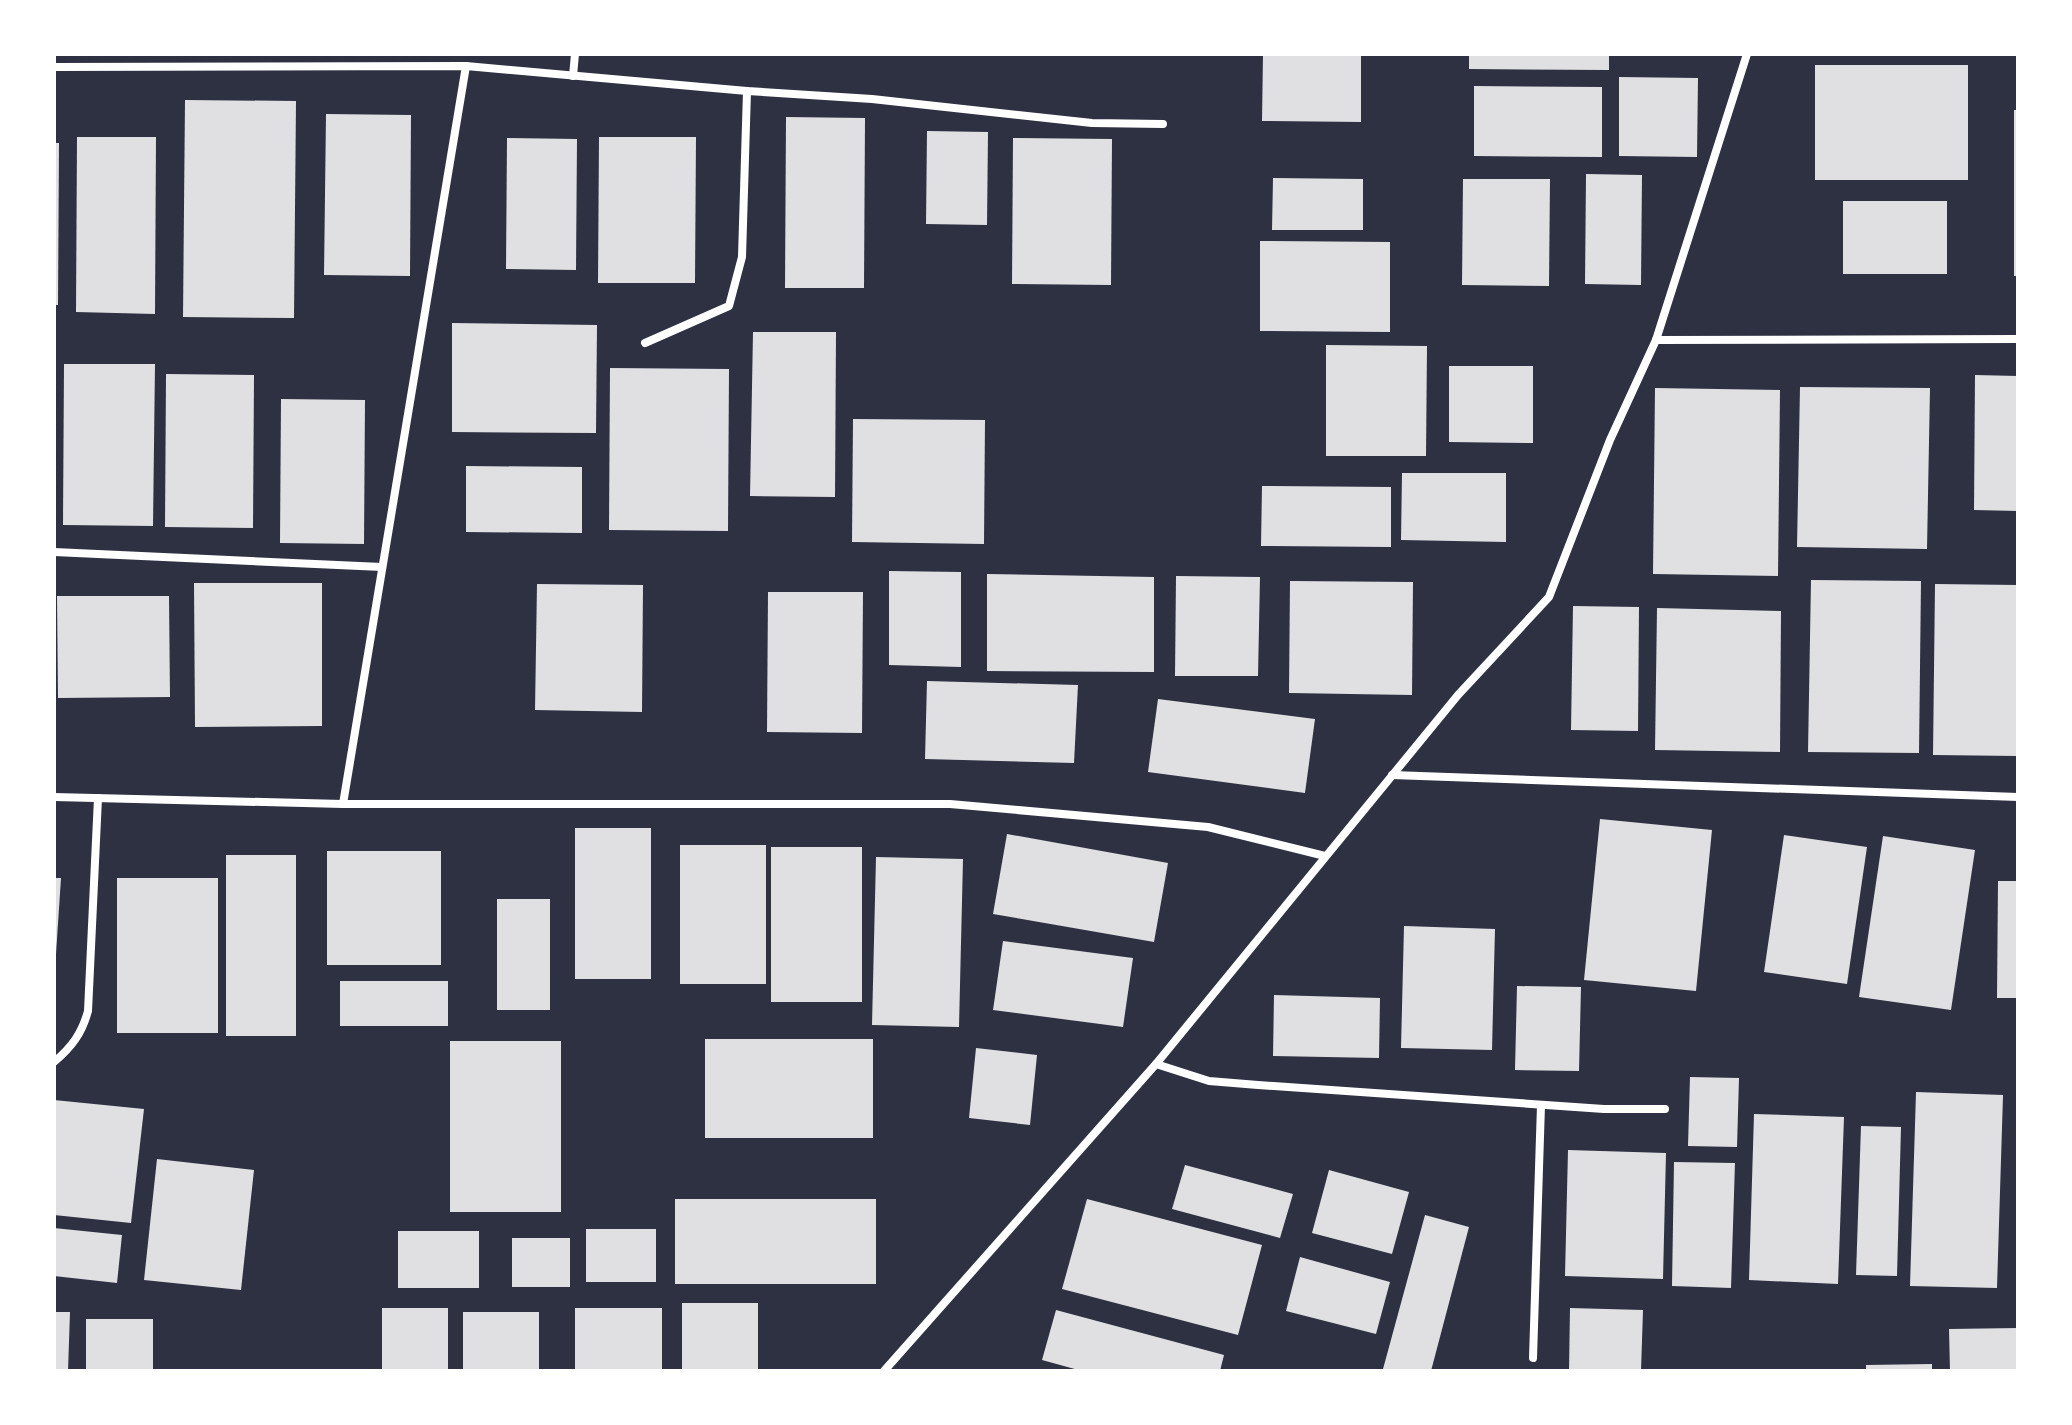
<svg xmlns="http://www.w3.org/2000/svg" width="2072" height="1425" font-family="Cabin,sans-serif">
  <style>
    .building { fill: #e0e0e3 }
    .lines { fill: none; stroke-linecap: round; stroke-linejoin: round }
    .minor { stroke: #fff; stroke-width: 8 }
  </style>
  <rect width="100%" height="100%" fill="#2d3142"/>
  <g class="building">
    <path d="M1263 54H1361V122L1262 121Z"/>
    <path d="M1469 54H1609V70L1469 69Z"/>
    <rect x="1815" y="65" width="153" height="115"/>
    <path d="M1619 77 1698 78 1697 157 1619 156Z"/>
    <path d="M1474 86 1602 87V157L1474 156Z"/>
    <path d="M185 100 296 101 294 318 183 317Z"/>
    <rect x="2014" y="110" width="4" height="166"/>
    <path d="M326 114 411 115 410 276 324 275Z"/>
    <path d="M786 117 865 118 864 288H785Z"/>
    <path d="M927 131 988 132 987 225 926 224Z"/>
    <path d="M77 137H156L155 314 76 312Z"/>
    <path d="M599 137H696L695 283H598Z"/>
    <path d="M507 138 577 139 576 270 506 269Z"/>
    <path d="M1013 138 1112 139 1111 285 1012 284Z"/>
    <path d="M54 143H59L58 305H54Z"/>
    <path d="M1586 174 1642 175 1641 285 1585 284Z"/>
    <path d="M1273 178 1363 179V230H1272Z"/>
    <path d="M1463 179H1550L1549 286 1462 285Z"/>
    <rect x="1843" y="201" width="104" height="73"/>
    <path d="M1260 241 1390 242V332L1260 331Z"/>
    <path d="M452 323 597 325 596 433 452 432Z"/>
    <path d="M753 332H836L835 497 750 496Z"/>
    <path d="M1326 345 1427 346 1426 456H1326Z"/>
    <path d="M64 364H155L153 526 63 525Z"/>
    <path d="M1449 366H1533V443L1449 442Z"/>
    <path d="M610 368 729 369 728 531 609 530Z"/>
    <path d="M166 374 254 375 253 528 165 527Z"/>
    <path d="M1975 375 2018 376V511L1974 510Z"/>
    <path d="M1800 387 1930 388 1927 549 1797 547Z"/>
    <path d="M1655 388 1780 390 1778 576 1653 574Z"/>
    <path d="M281 399 365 400 364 544 280 543Z"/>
    <path d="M853 419 985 420 984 544 852 542Z"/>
    <path d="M466 466 582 467V533L466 532Z"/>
    <path d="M1402 473H1506V542L1401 540Z"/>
    <path d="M1262 486 1391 487V547L1261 546Z"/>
    <path d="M889 571 961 572V667L889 665Z"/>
    <path d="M987 574 1154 577V672L987 671Z"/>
    <path d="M1176 576 1260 577 1258 676H1175Z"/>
    <path d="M1811 580 1921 581 1919 753 1808 752Z"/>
    <path d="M1290 581 1413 582 1412 695 1289 693Z"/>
    <path d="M194 583H322V726L195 727Z"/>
    <path d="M537 584 643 585 642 712 535 710Z"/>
    <path d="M1935 584 2018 585 2017 756 1933 755Z"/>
    <path d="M768 592H863L862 733 767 732Z"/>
    <path d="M57 596H169L170 697 58 698Z"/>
    <path d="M1573 606 1639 607 1638 731 1571 730Z"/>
    <path d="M1657 608 1781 611 1780 752 1655 750Z"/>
    <path d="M927 681 1078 685 1074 763 925 759Z"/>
    <path d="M1158 699 1315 719 1305 793 1148 772Z"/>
    <path d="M1600 819 1712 830 1696 991 1584 980Z"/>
    <rect x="575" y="828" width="76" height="151"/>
    <path d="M1007 834 1168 863 1154 942 993 914Z"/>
    <path d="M1784 835 1867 847 1847 984 1764 972Z"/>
    <path d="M1883 836 1975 850 1951 1010 1859 997Z"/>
    <rect x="680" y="845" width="86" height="139"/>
    <rect x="771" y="847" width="91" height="155"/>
    <rect x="327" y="851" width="114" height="114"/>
    <rect x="226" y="855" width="70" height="181"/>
    <path d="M876 857 963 859 959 1027 872 1025Z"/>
    <path d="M54 878H61L56 954H54Z"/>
    <rect x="117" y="878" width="101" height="155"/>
    <path d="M1998 881H2018V998H1997Z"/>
    <rect x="497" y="899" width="53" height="111"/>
    <path d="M1404 926 1495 929 1492 1050 1401 1048Z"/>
    <path d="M1003 941 1133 958 1123 1027 993 1010Z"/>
    <rect x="340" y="981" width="108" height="45"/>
    <path d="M1517 986 1581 987 1579 1071 1515 1070Z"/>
    <path d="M1274 995 1380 998 1379 1058 1273 1056Z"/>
    <rect x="705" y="1039" width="168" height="99"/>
    <rect x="450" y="1041" width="111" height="171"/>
    <path d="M976 1048 1037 1055 1030 1125 969 1118Z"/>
    <path d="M1690 1077 1739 1078 1737 1147 1688 1146Z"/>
    <path d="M1916 1092 2003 1095 1997 1288 1910 1286Z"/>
    <path d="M54 1100 144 1109 131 1223 54 1215Z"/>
    <path d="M1754 1114 1844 1117 1838 1284 1749 1280Z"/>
    <path d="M1861 1126 1901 1127 1897 1276 1856 1275Z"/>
    <path d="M1568 1150 1666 1153 1663 1279 1565 1276Z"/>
    <path d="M157 1159 254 1170 241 1290 144 1280Z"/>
    <path d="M1674 1162 1735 1163 1731 1288 1672 1286Z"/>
    <path d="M1185 1165 1293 1194 1280 1238 1172 1209Z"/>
    <path d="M1329 1170 1409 1192 1392 1254 1312 1233Z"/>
    <rect x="675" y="1199" width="201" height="85"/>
    <path d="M1087 1199 1262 1245 1238 1335 1062 1289Z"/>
    <path d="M1425 1215 1469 1227 1431 1371H1390L1383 1369Z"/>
    <path d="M54 1228 122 1235 117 1283 54 1276Z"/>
    <rect x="586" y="1229" width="70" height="53"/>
    <rect x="398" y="1231" width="81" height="57"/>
    <rect x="512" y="1238" width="58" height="49"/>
    <path d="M1300 1257 1390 1282 1376 1334 1286 1311Z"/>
    <rect x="682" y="1303" width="76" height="68"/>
    <rect x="382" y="1308" width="66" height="63"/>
    <rect x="575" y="1308" width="87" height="63"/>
    <path d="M1570 1308 1643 1310 1641 1371H1569Z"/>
    <path d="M1056 1310 1224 1355 1220 1371H1082L1042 1360Z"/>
    <path d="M54 1312H70L68 1371H54Z"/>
    <rect x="463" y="1312" width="76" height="59"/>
    <rect x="86" y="1319" width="67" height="52"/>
    <path d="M2018 1328V1371H1950L1949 1329Z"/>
    <path d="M1932 1364V1371H1866V1365Z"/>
  </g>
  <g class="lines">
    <g class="minor">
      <path d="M54 67 466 66 747 91 872 99 1092 123 1163 124"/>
      <path d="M573 76 575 54"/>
      <path d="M1656 340 2018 339"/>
      <path d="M645 343 729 306 742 257 747 91"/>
      <path d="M54 552 382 567"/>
      <path d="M1392 775 2018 797"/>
      <path d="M54 797 343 804H950L1208 827 1325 856"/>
      <path d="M343 804 466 66"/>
      <path d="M54 1062C72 1047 82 1033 88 1011L98 798"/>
      <path d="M1156 1064 1209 1081 1258 1085 1604 1109H1665"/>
      <path d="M1533 1358 1541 1105"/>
      <path d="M884 1371 1156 1064 1458 695 1549 597 1610 440 1656 340 1747 54"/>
    </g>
  </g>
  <rect width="2072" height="1425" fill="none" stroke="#ffffff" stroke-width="112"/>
</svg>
